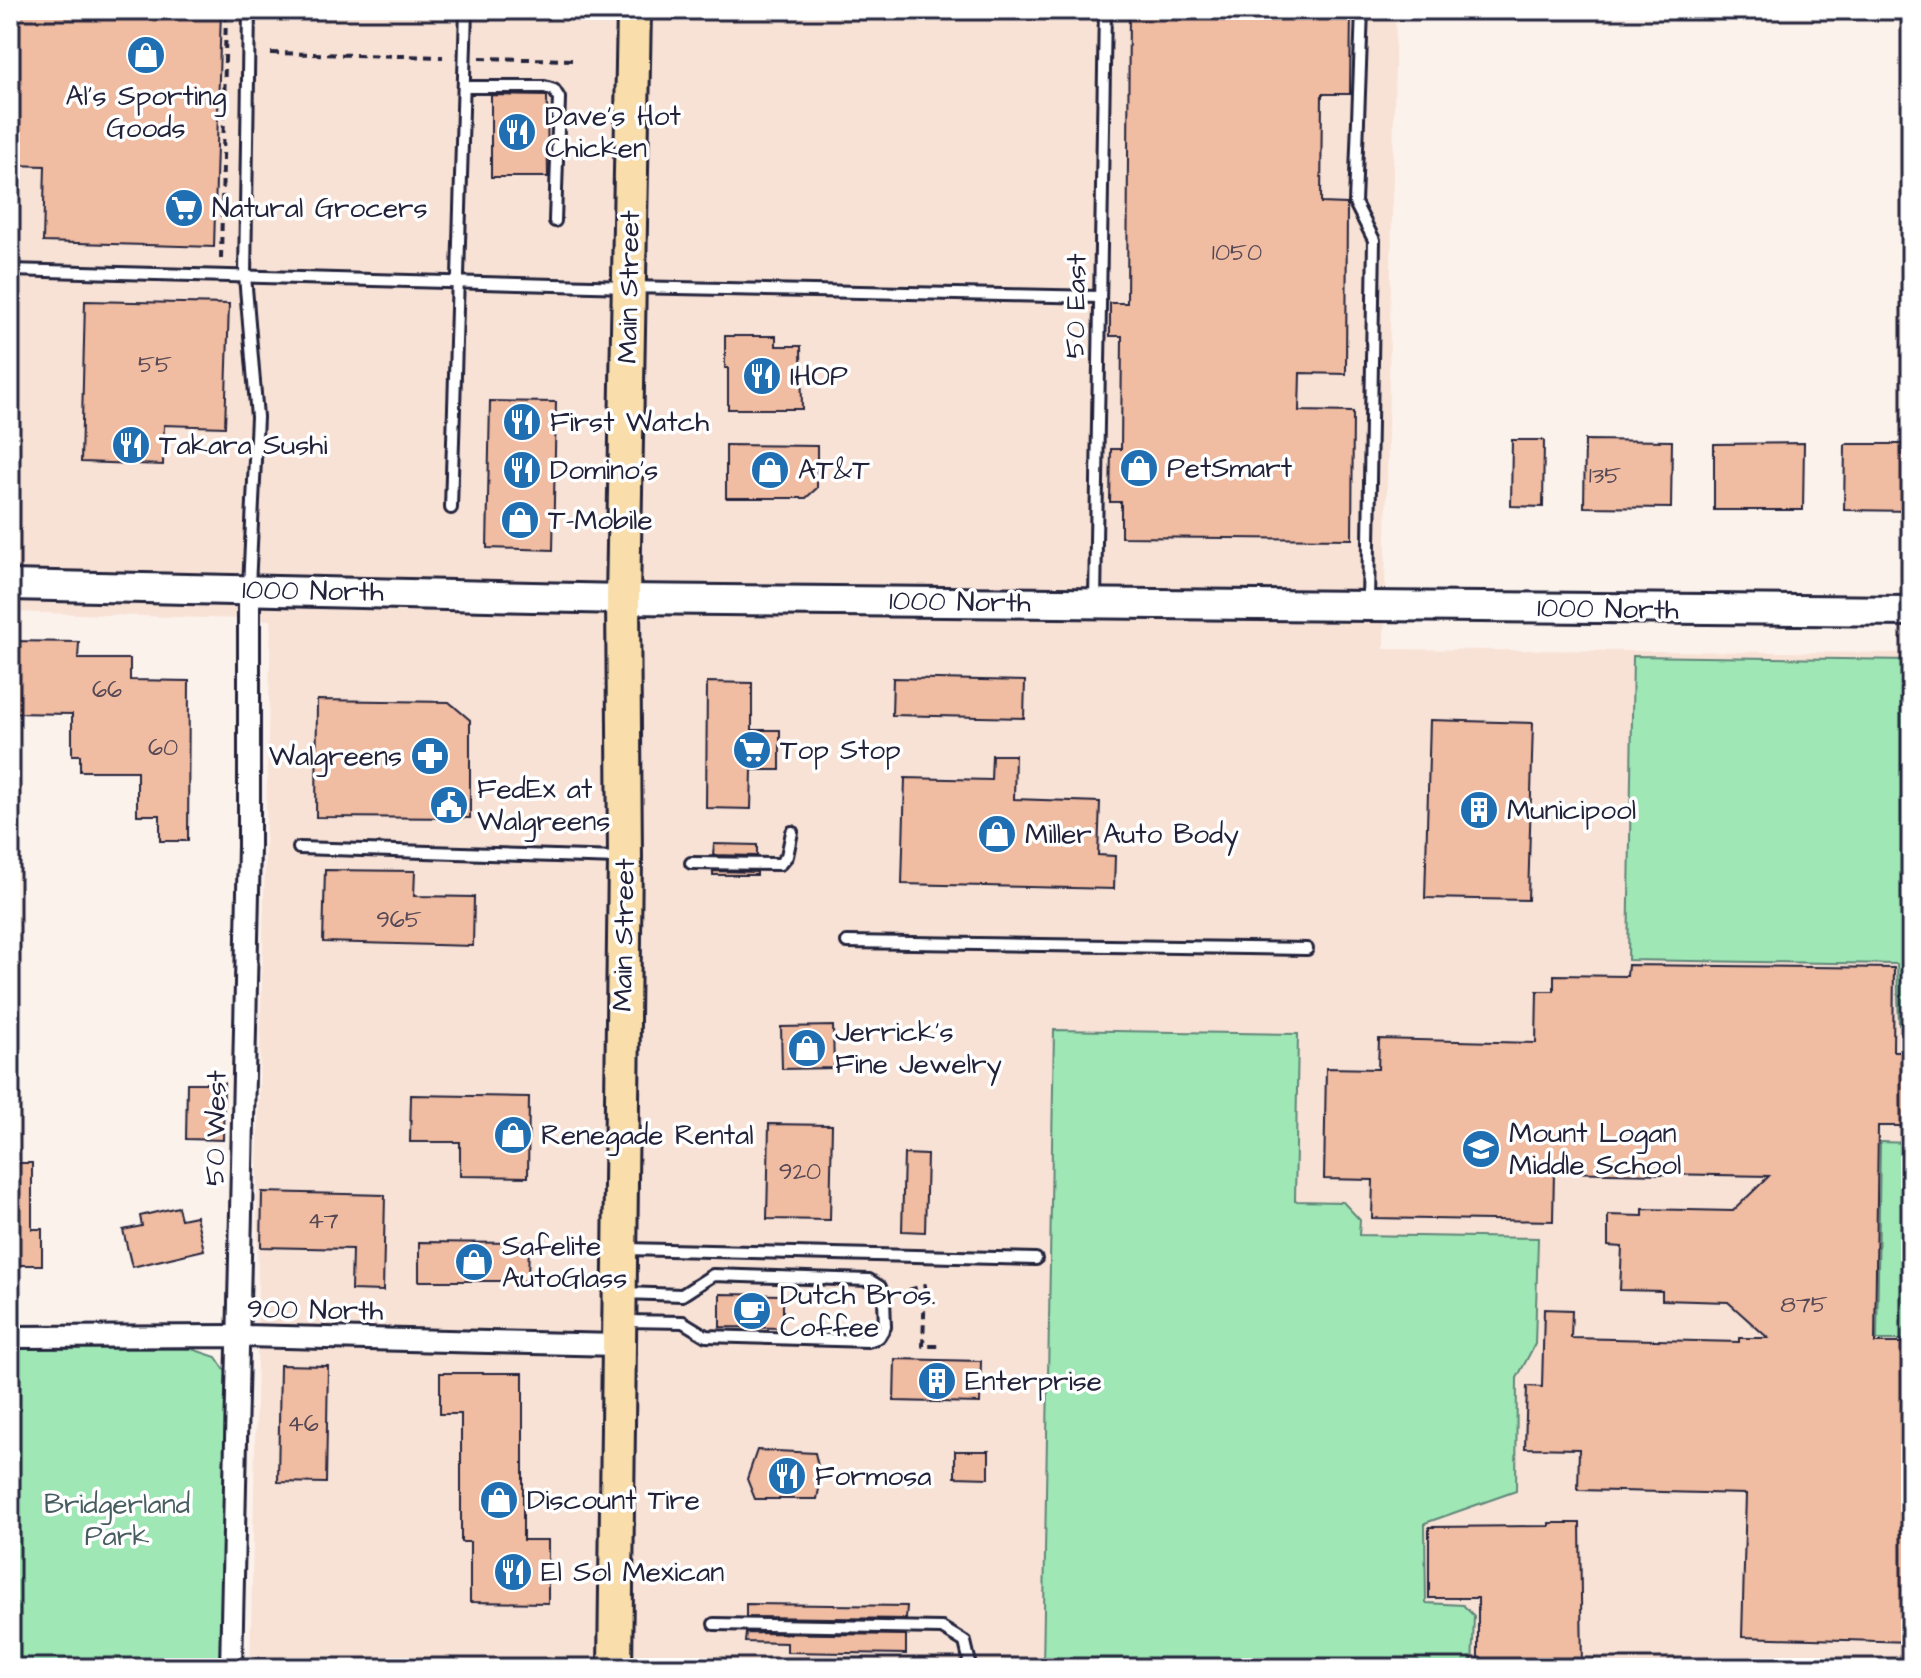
<svg xmlns="http://www.w3.org/2000/svg" width="1921" height="1678" font-family="'Architects Daughter',sans-serif">
  <style>
    .built { fill: #f8e2d6 }
    .green { fill: #9fe8b6; stroke: #608578; stroke-width: 2 }
    .building { fill: #f0bca2; stroke: #22223b; stroke-width: 2 }
    .lines { fill: none; stroke-linecap: round; stroke-linejoin: round }
    .lane-casing { stroke: #22223b; stroke-width: 16 }
    .street-casing { stroke: #22223b; stroke-width: 26 }
    .secondary-casing { stroke: #22223b; stroke-width: 34 }
    .primary-casing { stroke: #22223b; stroke-width: 38 }
    .path { stroke: #22223b; stroke-width: 4; stroke-dasharray: 8 6; stroke-linecap: butt }
    .lane { stroke: #fff; stroke-width: 10 }
    .street { stroke: #fff; stroke-width: 20 }
    .secondary { stroke: #fff; stroke-width: 28 }
    .primary { stroke: #f9deab; stroke-width: 32 }
    .labels { text-anchor: middle; dominant-baseline: central; stroke-width: 7; stroke-linejoin: round; paint-order: stroke }
    .number-label { font-size: 24px; fill: #564855 }
    .poi-label { font-size: 28px; fill: #22223b; stroke: #fff; text-anchor: start }
    .street-label { font-size: 28px; fill: #22223b; stroke: #fff }
    .park-label { font-size: 28px; fill: #485d60; stroke: #fff }
  </style>
  <rect width="100%" height="100%" fill="#fcf2ec"/>
  <filter id="ink" filterUnits="userSpaceOnUse"><feTurbulence type="fractalNoise" baseFrequency=".0125" numOctaves="2"/><feDisplacementMap in="SourceGraphic" scale="16" xChannelSelector="R" yChannelSelector="G"/><feConvolveMatrix kernelMatrix="1 2 1 2 8 2 1 2 1" color-interpolation-filters="sRGB"/></filter>
  <g filter="url(#ink)">
    <path class="built" d="M10 10H1396L1384 649 1911 653V1668H250L258 1311 257 1174 271 620 10 612Z"/>
    <g class="green">
      <path d="M1633 656 1911 660V1025H1899L1897 964 1628 960Z"/>
      <path d="M1054 1030 1298 1034 1295 1201 1343 1202 1360 1220 1359 1235 1538 1238 1535 1344 1517 1378 1516 1491 1425 1523 1426 1603 1463 1605 1474 1616 1472 1668H1043Z"/>
      <path d="M1880 1142 1911 1143V1340H1877Z"/>
      <path d="M10 1348 192 1349 216 1357 226 1372 221 1668H10Z"/>
    </g>
    <g class="building">
      <path d="M10 10H221L214 247 43 242 45 166 10 165Z"/>
      <path d="M1129 10H1351L1350 94H1322L1321 203 1347 204 1346 374 1300 373 1299 411 1353 412 1352 539 1121 537V502H1110L1111 449H1121L1122 336H1110V303H1127Z"/>
      <path d="M491 95 547 96 548 177H491Z"/>
      <path d="M85 301 229 304 225 427 164 425 163 465 81 462Z"/>
      <path d="M725 336H776V346H801L802 409H728V368H725Z"/>
      <path d="M490 401 556 402 553 550 487 548Z"/>
      <path d="M1512 440H1544L1543 507 1511 506Z"/>
      <path d="M1585 440 1672 441 1671 508 1584 507Z"/>
      <path d="M1804 443 1803 510H1714V444Z"/>
      <path d="M1845 444H1911V511L1844 510Z"/>
      <path d="M726 445 817 446V488L806 498H726Z"/>
      <path d="M10 641 79 642 78 659H130V680L189 681 188 841H160V815H137V771H80V755H72V714L10 713Z"/>
      <path d="M893 678 1025 681 1024 718 892 715Z"/>
      <path d="M707 682 752 683V730H780V770H752L751 809 706 808Z"/>
      <path d="M317 700 449 702 470 720V818L316 817Z"/>
      <path d="M1430 720 1533 723 1528 900 1425 898Z"/>
      <path d="M992 755H1015L1014 799 1100 802 1098 855 1115 856 1114 889 902 884 905 778 991 780Z"/>
      <path d="M714 844 757 845V856L713 855Z"/>
      <path d="M325 870 415 871 414 896 474 897 473 946 323 942Z"/>
      <path d="M713 871 757 872V875H713Z"/>
      <path d="M1628 965 1894 968 1893 1051H1911V1126H1878L1875 1343H1911V1642L1742 1637 1746 1494 1578 1490 1579 1449 1525 1448 1527 1386 1542 1387 1544 1309 1572 1310 1571 1338 1739 1342V1338H1768L1728 1302 1662 1300V1291L1620 1290 1622 1247 1608 1246V1215L1643 1216V1209L1733 1211 1769 1176 1554 1172 1553 1221 1372 1218 1373 1180 1324 1179 1326 1068 1378 1069 1379 1039 1536 1043 1537 991H1554V975L1627 976Z"/>
      <path d="M833 1026 834 1068 782 1069 781 1027Z"/>
      <path d="M187 1083H224L223 1140 186 1139Z"/>
      <path d="M411 1095 529 1097 528 1177 460 1176V1142H410Z"/>
      <path d="M769 1124 832 1125 830 1220 767 1219Z"/>
      <path d="M904 1154 927 1155 925 1232 902 1231Z"/>
      <path d="M10 1163H32V1229H42V1265H10Z"/>
      <path d="M262 1192 385 1195 383 1291 351 1290 352 1249 261 1247Z"/>
      <path d="M178 1207 181 1219 196 1216 204 1250 132 1267 123 1230 142 1226 140 1216Z"/>
      <path d="M419 1242 529 1243 528 1281H419Z"/>
      <path d="M720 1294 783 1295V1328L720 1327Z"/>
      <path d="M895 1359 981 1361 980 1403 894 1401Z"/>
      <path d="M280 1365 328 1366 326 1483 278 1482Z"/>
      <path d="M440 1373H523V1540H548V1603L470 1602V1542H461V1414H440Z"/>
      <path d="M757 1450 815 1453 821 1479 817 1499H755L747 1479Z"/>
      <path d="M955 1451H989V1478L955 1477Z"/>
      <path d="M1549 1523H1580L1582 1668H1478V1598H1429V1527L1549 1526Z"/>
      <path d="M746 1604 907 1606 906 1619 746 1617Z"/>
      <path d="M746 1633 906 1635V1654L787 1652V1643L745 1642Z"/>
    </g>
    <g class="lines">
      <g class="lane-casing">
        <g id="lane">
          <path d="M249 10 245 276 257 417 249 587"/>
          <path d="M1362 10 1355 203 1374 240 1368 603"/>
          <path d="M464 87H545L554 90 559 98 555 221"/>
          <path d="M10 270 629 287 1100 297"/>
          <path d="M451 508 466 10"/>
          <path d="M1095 600 1105 10"/>
          <path d="M299 848 619 858"/>
          <path d="M691 863 780 864 787 856 792 832"/>
          <path d="M847 942 1307 949"/>
          <path d="M626 1249 1036 1259"/>
          <path d="M624 1293 682 1295 713 1275 869 1280 880 1287 884 1299 885 1327 879 1337 868 1341 706 1336 683 1322 625 1321"/>
          <path d="M714 1624 942 1628 965 1642 969 1659 967 1668"/>
        </g>
      </g>
      <g class="street-casing">
        <g id="street">
          <path d="M10 1337 240 1336 618 1345"/>
          <path d="M231 1668 249 846V590"/>
        </g>
      </g>
      <g class="secondary-casing">
        <path id="secondary" d="M10 585 623 599 1911 611"/>
      </g>
      <g class="primary-casing">
        <path id="primary" d="M615 1668 625 858 623 599 634 10"/>
      </g>
      <g class="path">
        <path d="M271 53 443 57"/>
        <path d="M480 58 574 60"/>
        <path d="M221 259 226 10"/>
        <path d="M909 1290 925 1285 923 1346H943"/>
      </g>
      <use href="#lane" class="lane"/>
      <use href="#street" class="street"/>
      <use href="#secondary" class="secondary"/>
      <use href="#primary" class="primary"/>
    </g>
  </g>
  <defs>
    <g id="shop-disc" transform="scale(2)"><circle r="9.5" fill="#1f6fb2" stroke="#fff"/><path d="M-5-2.5h2.3a2.7 3.5 0 0 1 5.4 0H5L5.5 6h-11ZM-1.5-2.5h3a1.5 2.3 0 0 0-3 0Z" fill="#fff"/></g>
    <g id="restaurant-disc" transform="scale(2)"><circle r="9.5" fill="#1f6fb2" stroke="#fff"/><path d="M-5-6h1v4h1v-4h1v4h1v-4h1v5L-1.5 .5V6h-2V.5L-5-1ZM5-6V6H3V1.5H1.5Q1.5-4 5-6Z" fill="#fff"/></g>
    <g id="supermarket-disc" transform="scale(2)"><circle r="9.5" fill="#1f6fb2" stroke="#fff"/><path d="M-6-5.5h2.5l.6 2H6L4.5 2H-2.5L-4.4-4H-6ZM-1.5 3.2a1.3 1.3 0 1 0 .1 0ZM3 3.2a1.3 1.3 0 1 0 .1 0Z" fill="#fff"/></g>
    <g id="pharmacy-disc" transform="scale(2)"><circle r="9.5" fill="#1f6fb2" stroke="#fff"/><path d="M-2-6h4v4h4v4h-4v4h-4v-4h-4v-4h4Z" fill="#fff"/></g>
    <g id="civic-disc" transform="scale(2)"><circle r="9.5" fill="#1f6fb2" stroke="#fff"/><path d="M-.6-6.5H3V-4.5H.6V-3L4-1V1h2V6H-6V1h2V-1L-.6-3ZM-1.2 2.5V6h2.4V2.5Z" fill="#fff"/></g>
    <g id="building-disc" transform="scale(2)"><circle r="9.5" fill="#1f6fb2" stroke="#fff"/><path d="M-4-6H4V6H1V3H-1V6H-4ZM-2.5-4.3h1.7v1.8h-1.7ZM.8-4.3h1.7v1.8H.8ZM-2.5-1h1.7V.8h-1.7ZM.8-1h1.7V.8H.8Z" fill="#fff"/></g>
    <g id="school-disc" transform="scale(2)"><circle r="9.5" fill="#1f6fb2" stroke="#fff"/><path d="M0-5L7-2L0 1L-7-2ZM-4 1L0 2.5L4 1V4Q0 6-4 4Z" fill="#fff"/></g>
    <g id="cafe-disc" transform="scale(2)"><circle r="9.5" fill="#1f6fb2" stroke="#fff"/><path d="M-5.5-4.5H6V0H3Q3 3.5 0 3.5H-2.5Q-5.5 3.5-5.5 0ZM3-3.2v2h1.7v-2ZM-6 4.5H4V6H-6Z" fill="#fff"/></g>
  </defs>
  <g fill-rule="evenodd">
    <use href="#shop-disc" x="146" y="55"/>
    <use href="#restaurant-disc" x="517" y="132"/>
    <use href="#supermarket-disc" x="184" y="208"/>
    <use href="#restaurant-disc" x="762" y="376"/>
    <use href="#restaurant-disc" x="522" y="422"/>
    <use href="#restaurant-disc" x="131" y="445"/>
    <use href="#shop-disc" x="1139" y="468"/>
    <use href="#restaurant-disc" x="522" y="470"/>
    <use href="#shop-disc" x="770" y="470"/>
    <use href="#shop-disc" x="520" y="520"/>
    <use href="#supermarket-disc" x="752" y="750"/>
    <use href="#pharmacy-disc" x="430" y="756"/>
    <use href="#civic-disc" x="449" y="805"/>
    <use href="#building-disc" x="1479" y="810"/>
    <use href="#shop-disc" x="997" y="834"/>
    <use href="#shop-disc" x="807" y="1048"/>
    <use href="#shop-disc" x="513" y="1135"/>
    <use href="#school-disc" x="1481" y="1149"/>
    <use href="#shop-disc" x="474" y="1262"/>
    <use href="#cafe-disc" x="752" y="1311"/>
    <use href="#building-disc" x="937" y="1381"/>
    <use href="#restaurant-disc" x="787" y="1476"/>
    <use href="#shop-disc" x="499" y="1500"/>
    <use href="#restaurant-disc" x="513" y="1572"/>
  </g>
  <g class="labels">
    <g class="number-label">
      <text x="1237" y="253">1050</text>
      <text x="155" y="365">55</text>
      <text x="1605" y="476">135</text>
      <text x="107" y="690">66</text>
      <text x="163" y="748">60</text>
      <text x="399" y="920">965</text>
      <text x="800" y="1172">920</text>
      <text x="323" y="1221">47</text>
      <text x="1804" y="1305">875</text>
      <text x="303" y="1424">46</text>
    </g>
    <g class="poi-label">
      <text x="146" y="96" text-anchor="middle">Al's Sporting<tspan x="146" dy="32">Goods</tspan></text>
      <text x="545" y="116">Dave's Hot<tspan x="545" dy="32">Chicken</tspan></text>
      <text x="212" y="208">Natural Grocers</text>
      <text x="790" y="376">IHOP</text>
      <text x="550" y="422">First Watch</text>
      <text x="159" y="445">Takara Sushi</text>
      <text x="1167" y="468">PetSmart</text>
      <text x="550" y="470">Domino's</text>
      <text x="798" y="470">AT&amp;T</text>
      <text x="548" y="520">T-Mobile</text>
      <text x="780" y="750">Top Stop</text>
      <text x="402" y="756" text-anchor="end">Walgreens</text>
      <text x="477" y="789">FedEx at<tspan x="477" dy="32">Walgreens</tspan></text>
      <text x="1507" y="810">Municipool</text>
      <text x="1025" y="834">Miller Auto Body</text>
      <text x="835" y="1032">Jerrick's<tspan x="835" dy="32">Fine Jewelry</tspan></text>
      <text x="1509" y="1133">Mount Logan<tspan x="1509" dy="32">Middle School</tspan></text>
      <text x="541" y="1135">Renegade Rental</text>
      <text x="502" y="1246">Safelite<tspan x="502" dy="32">AutoGlass</tspan></text>
      <text x="780" y="1295">Dutch Bros.<tspan x="780" dy="32">Coffee</tspan></text>
      <text x="965" y="1381">Enterprise</text>
      <text x="815" y="1476">Formosa</text>
      <text x="527" y="1500">Discount Tire</text>
      <text x="541" y="1572">El Sol Mexican</text>
    </g>
    <g class="street-label">
      <text transform="translate(629 287) rotate(-89)">Main Street</text>
      <text transform="translate(1076 306) rotate(-89)">50 East</text>
      <text transform="translate(313 591) rotate(1)">1000 North</text>
      <text transform="translate(960 602) rotate(1)">1000 North</text>
      <text transform="translate(1608 609) rotate(1)">1000 North</text>
      <text transform="translate(624 935) rotate(-89)">Main Street</text>
      <text transform="translate(216 1128) rotate(-89)">50 West</text>
      <text transform="translate(315 1310) rotate(1)">900 North</text>
    </g>
    <g class="park-label">
      <text x="117" y="1504">Bridgerland<tspan x="117" dy="32">Park</tspan></text>
    </g>
  </g>
  <rect width="1921" height="1678" fill="none" stroke="#fff" stroke-width="40"/>
  <rect x="20" y="20" width="1881" height="1638" fill="none" stroke="#22223b" stroke-width="3" filter="url(#ink)"/>
</svg>
